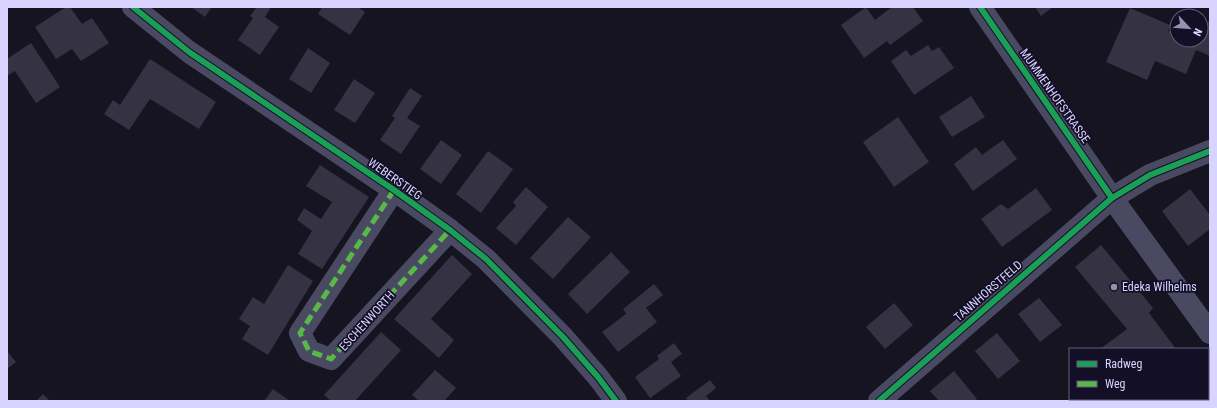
<svg xmlns="http://www.w3.org/2000/svg" width="1217" height="408" font-family="'Roboto Condensed',sans-serif">
  <style>
    .building { fill: #343243 }
    .lines { fill: none; stroke-linecap: round; stroke-linejoin: round }
    .minor { stroke: #4a4962; stroke-width: 22 }
    .quiet { stroke: #58b947; stroke-width: 5; stroke-dasharray: 10 5; stroke-linecap: butt }
    .cycleway-casing { stroke: #130f26; stroke-width: 8 }
    .cycleway { stroke: #1a9f57; stroke-width: 6 }
    .poi-dot { fill: #9591b1; stroke: #130f26; stroke-width: 1.5 }
    .labels { text-anchor: middle; dominant-baseline: central; stroke-width: 3.5; stroke-linejoin: round; paint-order: stroke }
    .street-label { font-size: 12px; fill: #d9d4ff; stroke: #130f26 }
    .poi-label { font-size: 12px; fill: #d9d4ff; stroke: #130f26; text-anchor: start }
  </style>
  <rect width="100%" height="100%" fill="#161421"/>
  <g class="building">
    <path d="M66 7H70L82 24 92 18 109 43 81 61 72 49 56 59 35 27Z"/>
    <path d="M191 7H212L205 17Z"/>
    <path d="M257 7H271L265 17 279 27 260 55 238 40 253 18 250 16Z"/>
    <path d="M322 7H358L365 12 350 35 318 14Z"/>
    <path d="M866 7 875 20 892 7H913L923 21 890 45 887 41 864 58 841 25Z"/>
    <path d="M1035 7H1053L1041 16Z"/>
    <path d="M1130 8 1170 25 1168 31 1177 34V40H1190L1199 44 1210 18V56L1196 50 1186 74 1155 61 1147 80 1106 62Z"/>
    <path d="M31 43 60 87 36 103 15 71 7 76V59Z"/>
    <path d="M928 45 932 51 939 47 954 68 914 95 891 61 906 50 911 56Z"/>
    <path d="M308 48 330 63 311 93 289 79Z"/>
    <path d="M150 59 216 102 199 129 150 99 129 130 104 114 113 100 120 105Z"/>
    <path d="M354 79 375 93 355 123 334 110Z"/>
    <path d="M410 88 422 96 407 118 420 126 401 154 380 140 395 118 392 116Z"/>
    <path d="M971 96 985 117 952 137 939 117Z"/>
    <path d="M898 117 929 162 894 187 863 142Z"/>
    <path d="M441 140 462 155 441 184 420 169Z"/>
    <path d="M1003 140 1017 159 973 191 954 164 976 147 982 155Z"/>
    <path d="M488 151 513 169 481 213 456 194Z"/>
    <path d="M320 165 369 197 322 269 298 254 312 231 297 220 304 208 321 219 332 202 306 186Z"/>
    <path d="M526 187 548 207 516 245 496 228 516 206 513 202Z"/>
    <path d="M1036 188 1052 210 1002 247 981 219 1001 204 1008 209Z"/>
    <path d="M1190 189 1210 215V229L1188 246 1162 211Z"/>
    <path d="M568 217 591 237 553 279 530 258Z"/>
    <path d="M1101 245 1153 308 1149 313 1176 349H1100L1127 329 1075 267Z"/>
    <path d="M611 252 630 272 587 314 568 294Z"/>
    <path d="M452 255 472 274 431 319 454 340 439 358 394 319Z"/>
    <path d="M288 265 313 281 268 355 242 339 250 326 239 319 253 297 264 304Z"/>
    <path d="M654 284 663 295 646 308 657 322 618 352 602 332 626 314 623 309Z"/>
    <path d="M1039 298 1062 325 1040 342 1018 314Z"/>
    <path d="M894 303 913 325 885 349 866 327Z"/>
    <path d="M381 332 401 350 355 401H331L324 395Z"/>
    <path d="M997 333 1020 361 998 379 975 351Z"/>
    <path d="M674 343 682 354 671 362 681 376 650 398 635 377 659 359 657 356Z"/>
    <path d="M7 351 16 362 7 369Z"/>
    <path d="M435 370 456 388 444 401H419L412 395Z"/>
    <path d="M954 371 977 399 974 401H939L930 391Z"/>
    <path d="M710 380 716 388 706 396 710 401H688L686 398Z"/>
    <path d="M1208 384 1210 387V401H1185L1187 399H1208Z"/>
    <path d="M273 389 290 401H264Z"/>
    <path d="M43 394 50 401H36Z"/>
    <path d="M1108 399H1173L1170 401H1109Z"/>
  </g>
  <g class="lines">
    <g class="minor">
      <path d="M133 7 189 52 394 190 450 230 486 259 563 337 598 377 616 401"/>
      <path d="M980 7 1112 198 1210 333"/>
      <path d="M394 190 300 333 309 351 331 359 450 230"/>
      <path d="M879 401 1112 198 1150 175 1210 151"/>
    </g>
    <path class="quiet" d="M394 190 300 333 309 351 331 359 450 230"/>
    <g class="cycleway-casing">
      <g id="cycleway">
        <path d="M133 7 189 52 394 190 450 230 486 259 563 337 598 377 616 401"/>
        <path d="M980 7 1112 198"/>
        <path d="M879 401 1112 198 1150 175 1210 151"/>
      </g>
    </g>
    <use href="#cycleway" class="cycleway"/>
  </g>
  <circle class="poi-dot" cx="1114" cy="287" r="4"/>
  <g class="labels">
    <g class="street-label">
      <text transform="translate(1055 96) rotate(55)">MUMMENHOFSTRASSE</text>
      <text transform="translate(395 179) rotate(35)">WEBERSTIEG</text>
      <text transform="translate(988 291) rotate(-41)">TANNHORSTFELD</text>
      <text transform="translate(367 321) rotate(-48)">ESCHENWORTH</text>
    </g>
    <g class="poi-label">
      <text x="1122" y="287">Edeka Wilhelms</text>
    </g>
  </g>
  <rect width="1217" height="408" fill="none" stroke="#d9d4ff" stroke-width="16"/>
  <rect x="1069" y="348" width="140" height="52" fill="#130f26" stroke="#625e7d"/>
  <rect x="1077" y="361" width="20" height="6" fill="#1a9f57" stroke="#625e7d"/>
  <text x="1105" y="368" font-size="12" fill="#d9d4ff">Radweg</text>
  <rect x="1077" y="381" width="20" height="6" fill="#58b947" stroke="#625e7d"/>
  <text x="1105" y="388" font-size="12" fill="#d9d4ff">Weg</text>
  <g transform="translate(1189 28) rotate(116)"><circle r="19" fill="#130f26" stroke="#625e7d"/>
  <path d="M0-3L7 15L0 10L-7 15Z" fill="#9591b1"/>
  <text y="-6" font-size="11" font-weight="bold" text-anchor="middle" fill="#d9d4ff">N</text>
  </g>
</svg>
